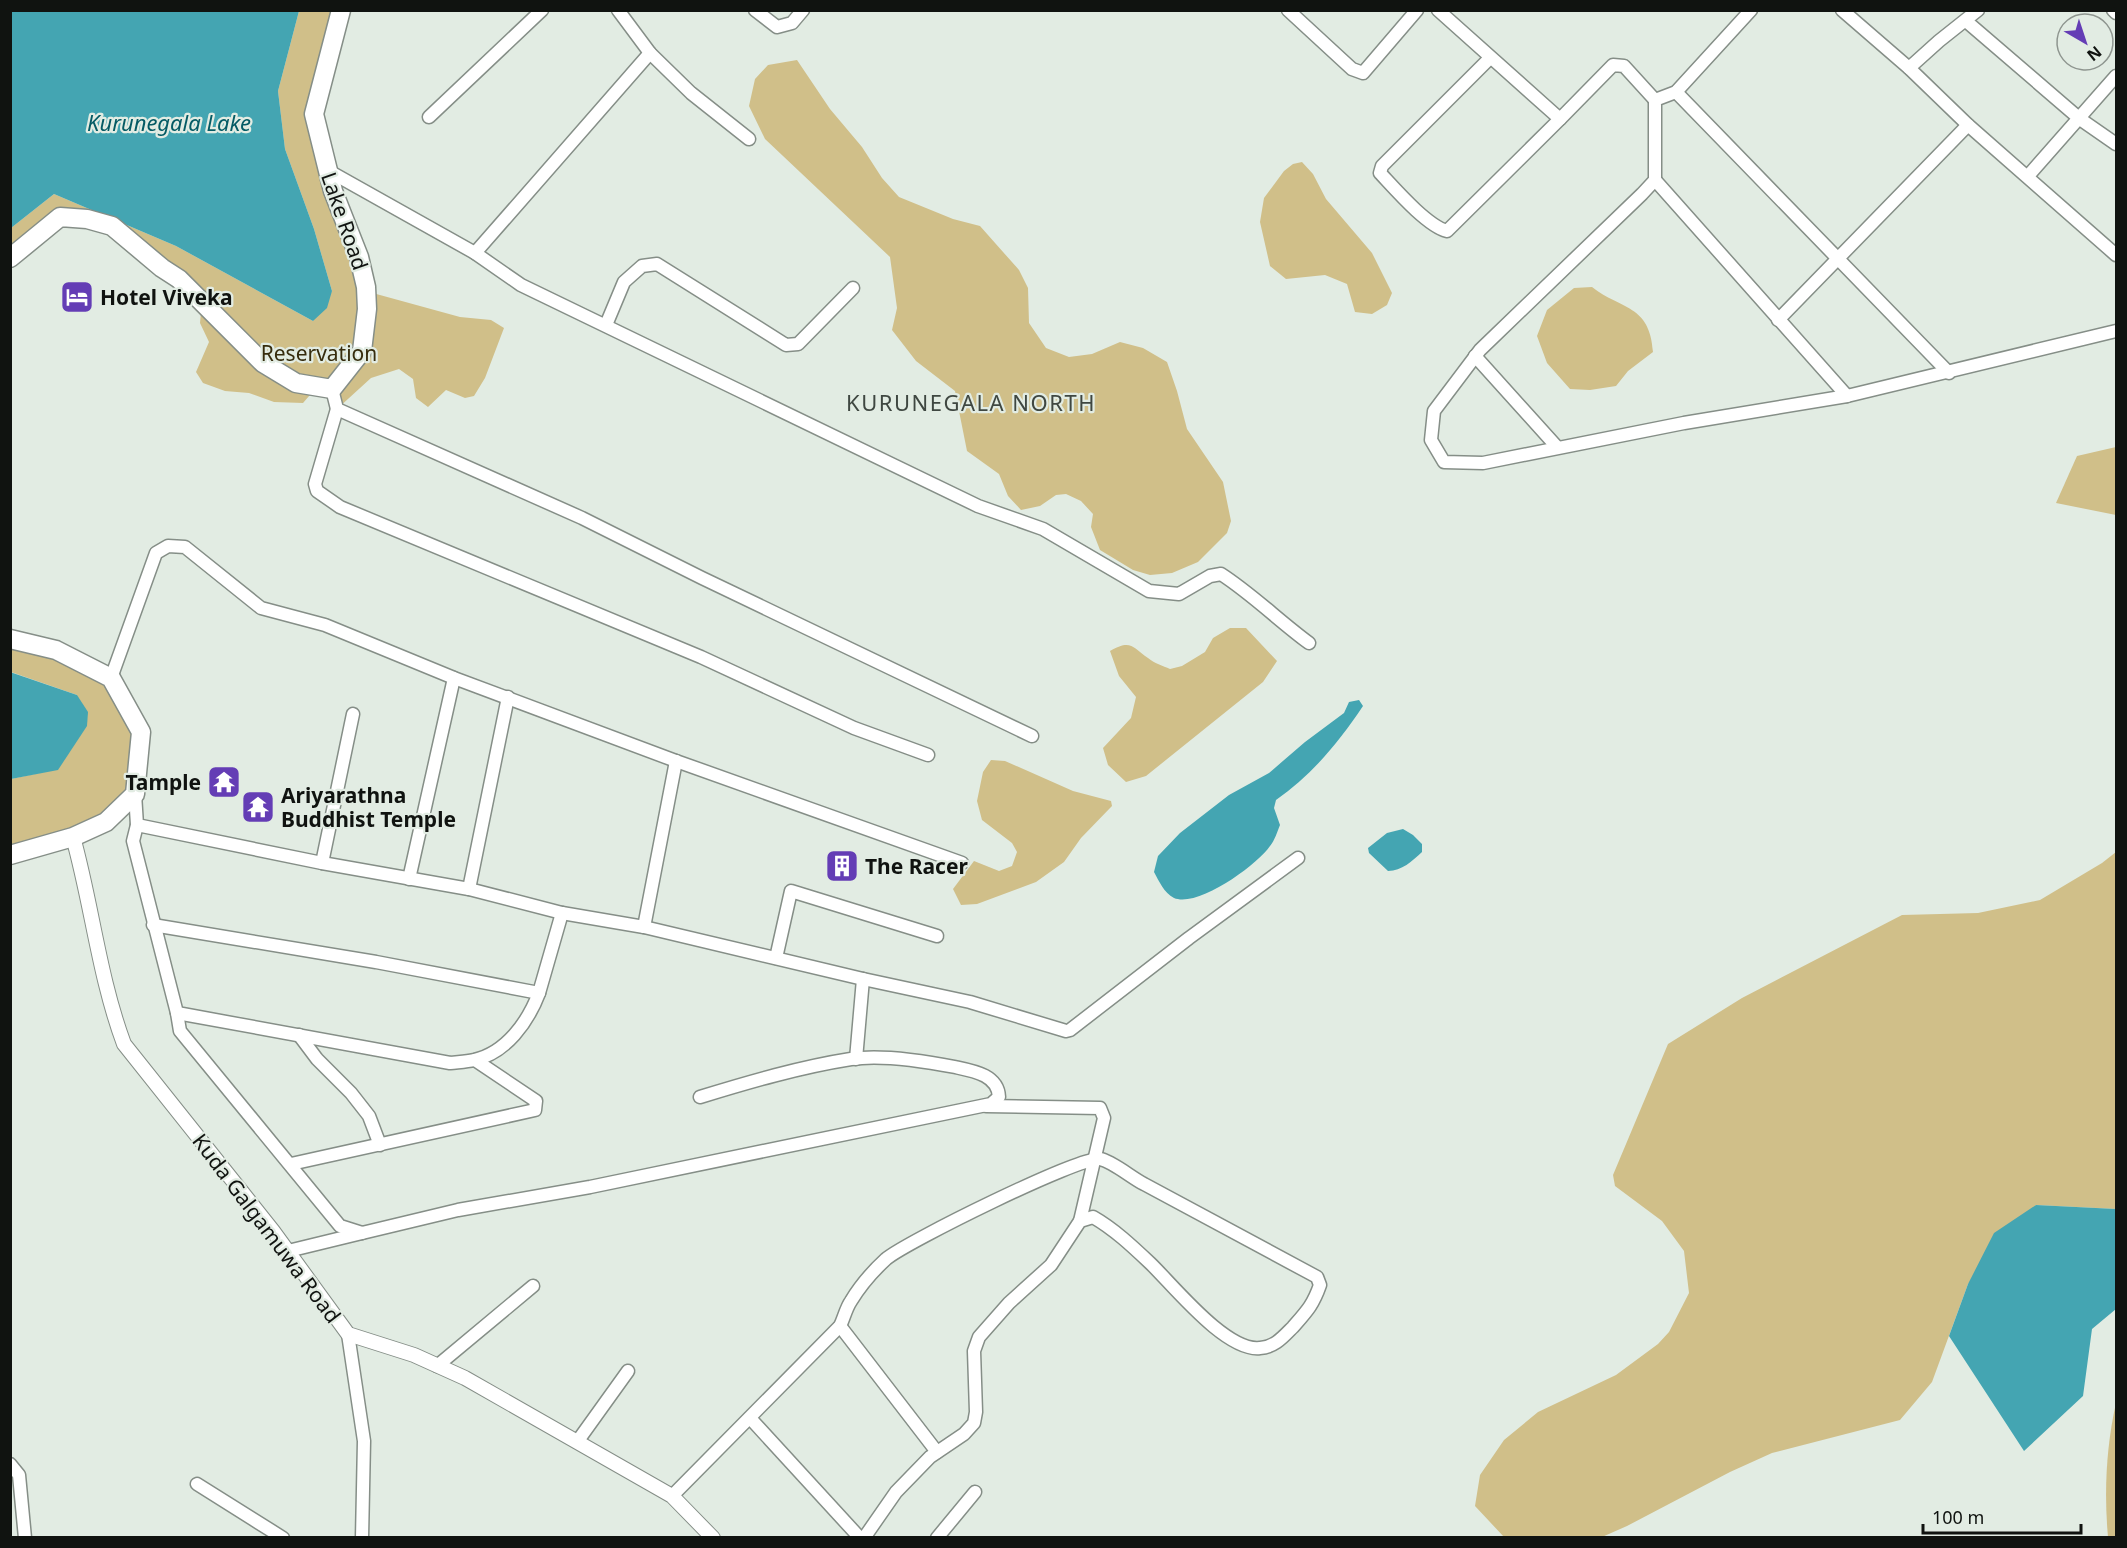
<svg xmlns="http://www.w3.org/2000/svg" width="2127" height="1548" font-family="'Noto Sans',sans-serif">
  <style>
    .green { fill: #d0bf89 }
    .water { fill: #44a5b2 }
    .lines { fill: none; stroke-linecap: round; stroke-linejoin: round }
    .minor-casing { stroke: #858e87; stroke-width: 15 }
    .tertiary-casing { stroke: #858e87; stroke-width: 16 }
    .primary-casing { stroke: #858e87; stroke-width: 21 }
    .minor { stroke: #fff; stroke-width: 12 }
    .tertiary { stroke: #fff; stroke-width: 14 }
    .primary { stroke: #fff; stroke-width: 18 }
    .labels { text-anchor: middle; dominant-baseline: central; stroke-width: 4.5; stroke-linejoin: round; paint-order: stroke }
    .street-label { font-size: 21px; fill: #101310; stroke: #e2ece3 }
    .poi-label { font-size: 21px; font-weight: bold; fill: #101310; stroke: #e2ece3; text-anchor: start }
    .park-label { font-size: 21px; fill: #362c0d; stroke: #e2ece3 }
    .water-label { font-size: 22px; font-style: italic; fill: #045b65; stroke: #e2ece3 }
    .neighbourhood-label { font-size: 22px; letter-spacing: 1.5px; fill: #3f4741; stroke: #e2ece3 }
  </style>
  <rect width="100%" height="100%" fill="#e2ece3"/>
  <g class="green">
    <path d="M299 11H341L314 114 369 292 460 317 491 320 504 328 485 378 474 396 465 398 446 390 428 407 416 398 413 379 399 369 371 378 337 409 332 389 316 388 303 403 274 402 249 393 225 391 203 383 196 372 209 342 200 323 202 301 112 226 60 217 11 258V228L54 194 176 246 313 321 332 291 314 229 285 149 278 91Z"/>
    <path d="M797 60 830 109 862 147 882 178 899 197 953 219 980 226 1019 270 1028 288 1029 323 1046 348 1069 357 1092 354 1120 342 1143 348 1167 362 1177 391 1187 429 1223 482 1231 521 1227 533 1198 562 1172 573 1150 575 1133 570 1100 550 1091 527 1093 514 1081 501 1066 494 1056 495 1040 506 1021 510 1008 496 999 474 967 451 955 391 916 361 892 330 897 308 890 257 765 139 749 106 755 79 768 65Z"/>
    <path d="M1302 162 1313 174 1326 199 1372 253 1392 293 1387 305 1372 314 1355 312 1347 284 1325 275 1286 279 1270 266 1260 222 1264 198 1284 171 1293 164Z"/>
    <path d="M1592 287C1621 310 1650 304 1653 352L1628 371 1616 386 1590 390 1570 389 1547 363 1537 336 1547 310 1574 288Z"/>
    <path d="M2116 447V515L2056 503 2077 456Z"/>
    <path d="M1230 628H1246L1277 661 1263 682 1146 776 1126 782 1108 765 1103 748 1131 718 1136 697 1119 676 1110 651C1131 639 1132 647 1148 658 1154 663 1163 666 1170 669L1182 666 1205 652 1213 638Z"/>
    <path d="M10 639 111 678 141 732 135 794 106 822 11 855V779L58 769 77 695 11 672Z"/>
    <path d="M991 760 1005 761 1073 791 1111 801 1112 806 1081 838 1064 862 1036 882 977 904 961 905 953 889 974 861 999 871 1012 866 1017 852 1012 843 982 820 977 801 983 772Z"/>
    <path d="M2116 852V1209L2036 1205 1968 1284 1932 1382 1900 1420 1772 1453 1730 1472 1627 1526 1602 1537H1504L1475 1506 1480 1475 1504 1440 1538 1412 1616 1375 1658 1344 1669 1332 1689 1293 1684 1251 1662 1221 1615 1186 1613 1175 1668 1044 1742 998 1902 915 1978 913 2040 900 2102 863Z"/>
    <path d="M2116 1403V1537H2108C2104 1493 2106 1447 2116 1403Z"/>
  </g>
  <g class="water">
    <path d="M11 11H299L278 91 285 149 314 229 332 291 327 308 313 321 176 246 54 194 11 228Z"/>
    <path d="M10 672 77 695 88 712 87 726 58 770 11 779Z"/>
    <path d="M1359 700 1363 706C1339 742 1312 775 1276 800L1274 808 1280 825C1277 832 1275 840 1270 846 1257 865 1198 908 1174 898 1164 893 1159 881 1154 872L1158 856 1180 833 1229 795 1269 773 1305 742 1344 713 1349 702Z"/>
    <path d="M1403 829 1413 835 1422 844V852C1412 861 1402 871 1388 871L1369 853 1368 848 1387 833Z"/>
    <path d="M2036 1205 2116 1209V1309L2092 1329 2083 1396 2024 1451 1949 1336 1968 1284 1994 1233Z"/>
  </g>
  <g class="lines">
    <g class="minor-casing">
      <g id="minor">
        <path d="M618 10 650 53 691 93 749 139"/>
        <path d="M755 10 777 27 792 23 803 10"/>
        <path d="M1288 10 1352 69 1363 73 1417 10"/>
        <path d="M1438 10 1560 119 1613 65 1624 66 1655 100"/>
        <path d="M1751 10 1676 92 1655 100V180L1642 194 1480 350 1434 411 1431 440 1444 462 1483 463 1684 423 1847 396 2116 331"/>
        <path d="M1842 10 1909 68 1968 125 2116 255"/>
        <path d="M2113 10 2116 13"/>
        <path d="M1966 21 2080 119 2116 144"/>
        <path d="M1490 58 1382 166 1380 173C1395 189 1427 226 1447 231L1560 119"/>
        <path d="M1909 68 1939 41 1978 10"/>
        <path d="M1676 92 1949 373"/>
        <path d="M429 117 542 10"/>
        <path d="M327 170 475 253 521 285 978 506 1043 529 1149 591 1179 594 1210 576 1221 574C1252 594 1279 621 1309 643"/>
        <path d="M2028 176 2116 76"/>
        <path d="M1655 180 1847 396"/>
        <path d="M475 253 650 53"/>
        <path d="M1778 320 1968 125"/>
        <path d="M606 325 624 282 642 266 657 264 786 345 798 344 853 288"/>
        <path d="M1475 356 1557 447"/>
        <path d="M332 389 337 409 582 518 702 578 1032 736"/>
        <path d="M337 409 315 484 317 491 340 507 701 657 854 728 928 755"/>
        <path d="M111 678 156 553 168 546 185 547 261 608 325 625 454 678 676 761 962 863"/>
        <path d="M135 794 137 825 322 863 469 889 562 913 644 927 863 979 970 1002 1066 1031 1070 1030 1189 938 1298 858"/>
        <path d="M137 825 133 841 177 1013 450 1063C458 1062 466 1062 474 1060 506 1053 528 1022 539 993"/>
        <path d="M322 863 353 714"/>
        <path d="M409 879 454 678"/>
        <path d="M469 889 508 697"/>
        <path d="M153 925 376 962 539 993 562 913"/>
        <path d="M644 927 676 761"/>
        <path d="M776 958 791 891 937 936"/>
        <path d="M177 1013 180 1031 340 1226 362 1233 458 1210 590 1187 991 1104 999 1097C998 1075 974 1071 955 1067 924 1061 882 1054 851 1059 800 1067 749 1082 700 1097"/>
        <path d="M299 1035 317 1059 351 1093 369 1116 380 1145"/>
        <path d="M856 1059 863 979"/>
        <path d="M986 1106 1100 1108 1104 1118 1080 1221"/>
        <path d="M291 1164 535 1110 536 1101 475 1060"/>
        <path d="M288 1251 362 1233"/>
        <path d="M840 1326 937 1452"/>
        <path d="M348 1334 364 1441 362 1538"/>
        <path d="M437 1366 533 1286"/>
        <path d="M750 1418 860 1538"/>
        <path d="M577 1442 628 1371"/>
        <path d="M10 1464 19 1475 25 1538"/>
        <path d="M197 1484 283 1538"/>
        <path d="M672 1496 840 1326C844 1318 846 1308 851 1301 860 1286 873 1271 886 1259 906 1242 1080 1156 1100 1159 1112 1161 1132 1178 1144 1184 1201 1215 1259 1246 1317 1277L1320 1285C1313 1305 1307 1311 1293 1327 1283 1337 1275 1347 1260 1348 1226 1352 1173 1285 1150 1263 1132 1246 1114 1229 1093 1217L1080 1221 1051 1265 1009 1303 979 1337 974 1351 976 1412 974 1423 964 1434 930 1457 896 1492 864 1538"/>
        <path d="M937 1538 975 1492"/>
      </g>
    </g>
    <g class="tertiary-casing">
      <path id="tertiary" d="M73 837C92 905 99 977 124 1044L273 1231 348 1334 414 1355 465 1378 672 1496 713 1538"/>
    </g>
    <g class="primary-casing">
      <g id="primary">
        <path d="M10 258 60 217 87 219 112 226 162 268 179 279 263 363 296 383 332 389 362 351 367 309 366 287 359 257 333 191 314 114 341 10"/>
        <path d="M10 639 56 650 111 678 141 732 135 794 106 822 73 837 10 855"/>
      </g>
    </g>
    <use href="#minor" class="minor"/>
    <use href="#tertiary" class="tertiary"/>
    <use href="#primary" class="primary"/>
  </g>
  <defs>
    <g id="hotel-square" transform="scale(1.725)"><rect x="-9" y="-9" width="18" height="18" rx="4" fill="#643db5" stroke="#e2ece3"/><path d="M-6-4.5h1.5V1H6V5H4.5V3h-9V5H-6ZM-4 0a1.8 1.8 0 1 1 3.6 0ZM.5 0V-2.5h3Q6-2.5 6 0Z" fill="#fff"/></g>
    <g id="temple-square" transform="scale(1.725)"><rect x="-9" y="-9" width="18" height="18" rx="4" fill="#643db5" stroke="#e2ece3"/><path d="M0-6L5-2H3V0L6.5 2.5H4V6H1.5V3h-3V6H-4V2.5H-6.5L-3 0V-2H-5Z" fill="#fff"/></g>
    <g id="building-square" transform="scale(1.725)"><rect x="-9" y="-9" width="18" height="18" rx="4" fill="#643db5" stroke="#e2ece3"/><path d="M-4-6H4V6H1V3H-1V6H-4ZM-2.5-4.3h1.7v1.8h-1.7ZM.8-4.3h1.7v1.8H.8ZM-2.5-1h1.7V.8h-1.7ZM.8-1h1.7V.8H.8Z" fill="#fff"/></g>
  </defs>
  <g fill-rule="evenodd">
    <use href="#hotel-square" x="77" y="297"/>
    <use href="#temple-square" x="224" y="782"/>
    <use href="#temple-square" x="258" y="807"/>
    <use href="#building-square" x="842" y="866"/>
  </g>
  <g class="labels">
    <g class="street-label">
      <text transform="translate(345 221) rotate(71)">Lake Road</text>
      <text transform="translate(267 1228) rotate(53)">Kuda Galgamuwa Road</text>
    </g>
    <g class="poi-label">
      <text x="100" y="297">Hotel Viveka</text>
      <text x="201" y="782" text-anchor="end">Tample</text>
      <text x="281" y="795">Ariyarathna<tspan x="281" dy="24">Buddhist Temple</tspan></text>
      <text x="865" y="866">The Racer</text>
    </g>
    <g class="park-label">
      <text x="319" y="353">Reservation</text>
    </g>
    <g class="water-label">
      <text x="169" y="122">Kurunegala Lake</text>
    </g>
    <g class="neighbourhood-label">
      <text x="971" y="402">KURUNEGALA NORTH</text>
    </g>
  </g>
  <rect width="2127" height="1548" fill="none" stroke="#101310" stroke-width="24"/>
  <g transform="translate(2085 42) rotate(141)"><circle r="28" fill="#e2ece3" stroke="#8e958f" stroke-width="1.5"/>
  <path d="M0-4.5L10 22L0 15L-10 22Z" fill="#643db5"/>
  <text y="-9" font-size="16" font-weight="bold" text-anchor="middle" fill="#101310">N</text>
  </g>
  <path d="M1923 1524v9h158v-9" fill="none" stroke="#101310" stroke-width="3"/>
  <text x="1932" y="1524" font-size="18" fill="#101310" stroke="#e2ece3" stroke-width="4.5" paint-order="stroke">100 m</text>
</svg>
